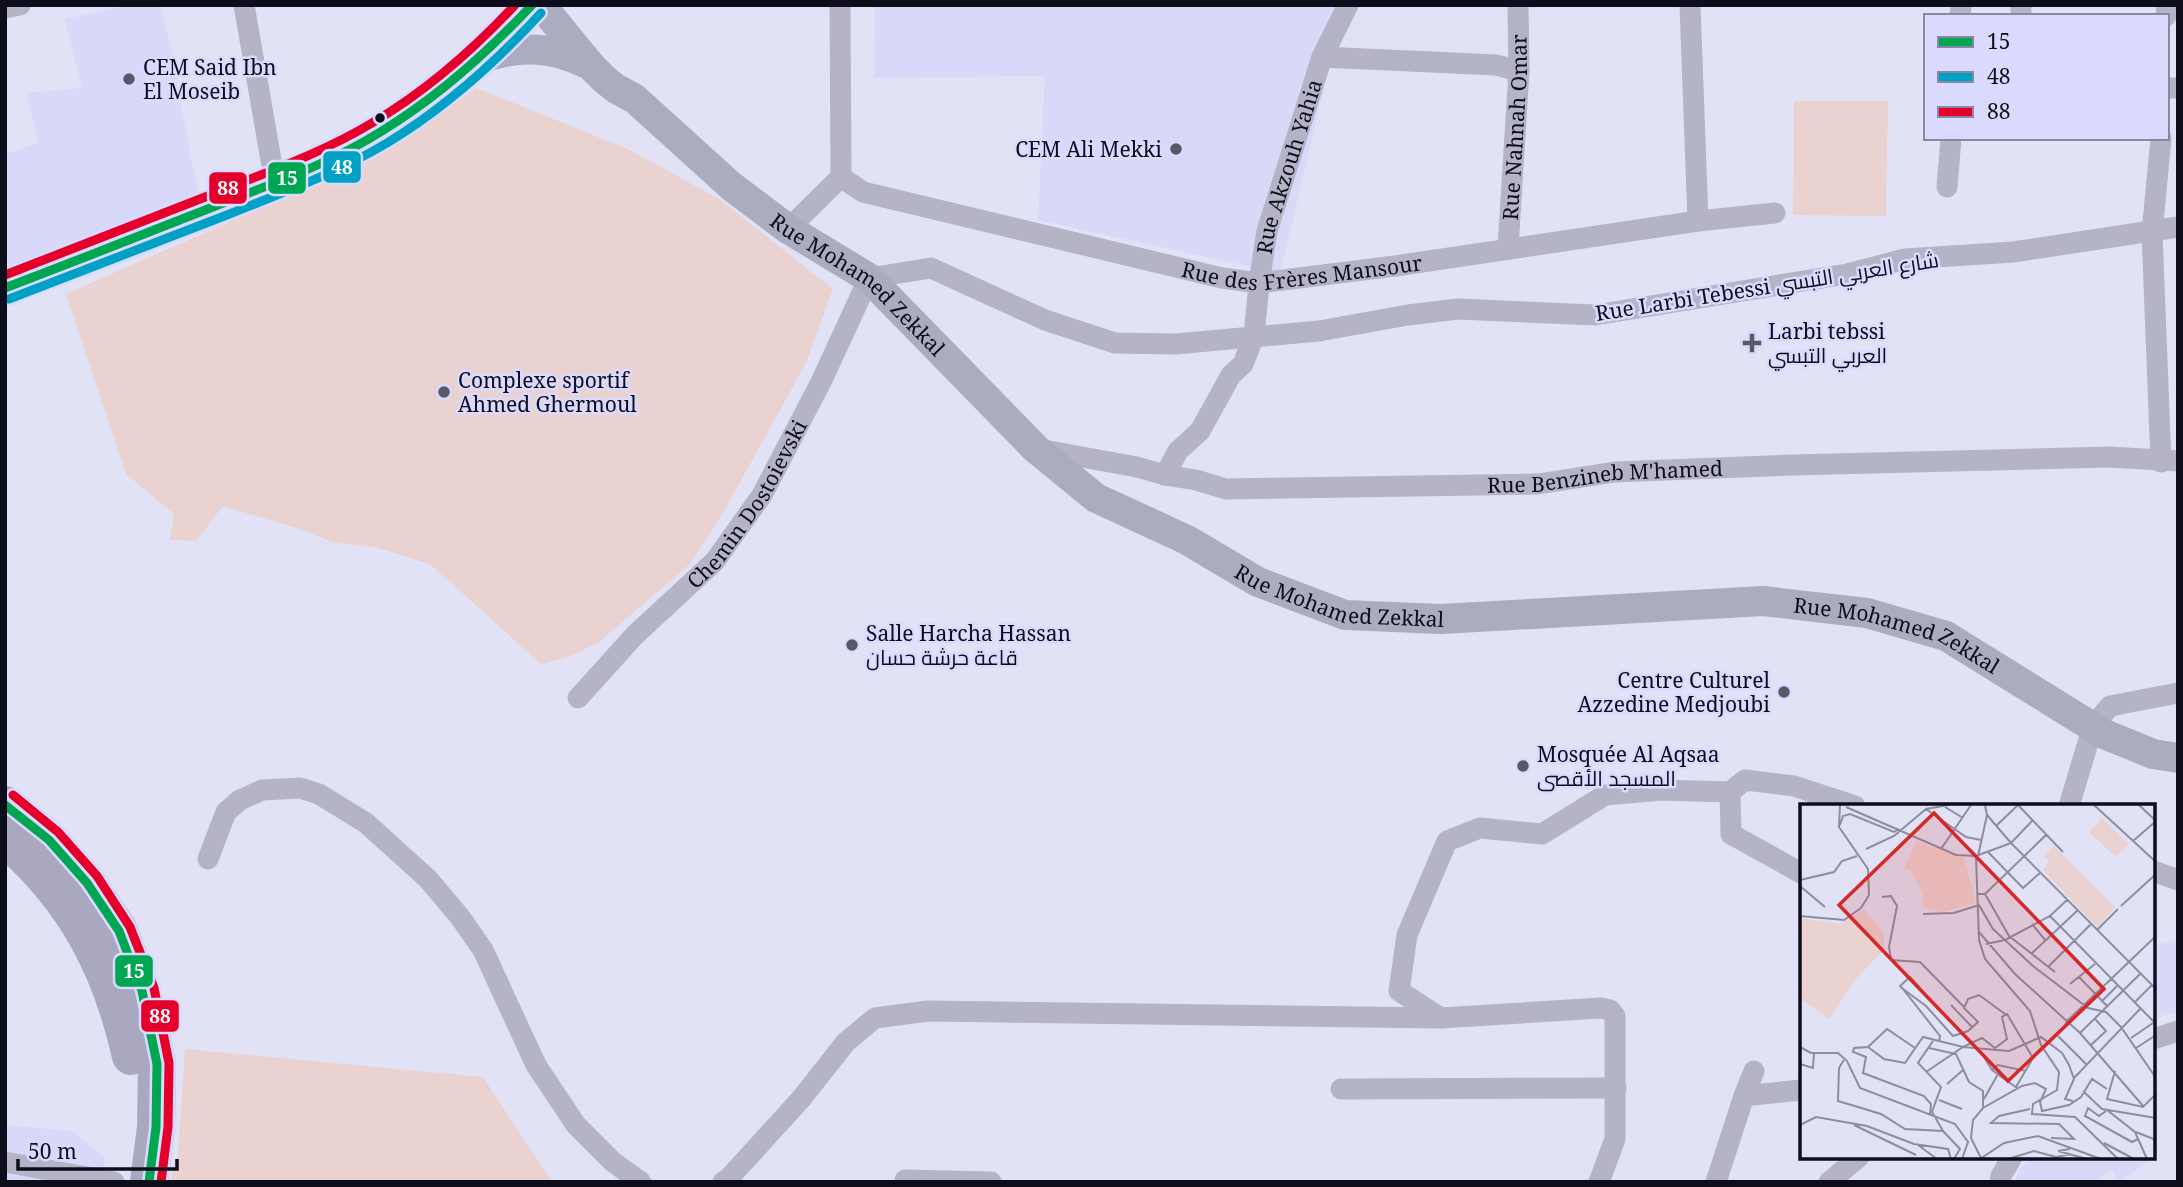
<svg xmlns="http://www.w3.org/2000/svg" width="2183" height="1187" font-family="'Noto Serif',Cairo,serif">
  <style>
    .built { fill: #d8d9f9 }
    .green { fill: #ead2d1 }
    .lines { fill: none; stroke-linecap: round; stroke-linejoin: round }
    .street { stroke: #b4b4c6; stroke-width: 21 }
    .secondary { stroke: #abacc0; stroke-width: 30 }
    .highway { stroke: #aaa8c0; stroke-width: 38 }
    .bus-1-casing { stroke: #d9dafe; stroke-width: 14 }
    .bus-2-casing { stroke: #d9dafe; stroke-width: 14 }
    .bus-3-casing { stroke: #d9dafe; stroke-width: 14 }
    .bus-1 { stroke: #00a651; stroke-width: 9 }
    .bus-2 { stroke: #01a1c5; stroke-width: 9 }
    .bus-3 { stroke: #e4002b; stroke-width: 9 }
    .poi-dot { fill: #585868; stroke: #d9dafe; stroke-width: 2.5 }
    .bus-dot { fill: #0e0d1c; stroke: #d9dafe; stroke-width: 2.5 }
    .labels { text-anchor: middle; dominant-baseline: central; stroke-width: 5; stroke-linejoin: round; paint-order: stroke }
    .poi-label { font-size: 21px; fill: #0e0d1c; stroke: #d9dafe; text-anchor: start }
    .street-label { font-size: 21px; fill: #0e0d1c; stroke: #d9dafe }
    .inset-road { fill: none; stroke: #8d8d9f; stroke-width: 2 }
    .view { fill: #d62828; fill-opacity: 0.15; stroke: #d62828; stroke-width: 3.5 }
    .inset-edge { fill: none; stroke: #0e0d1c; stroke-width: 3.5 }
    .line-badge { stroke: #d9dafe; stroke-width: 2.5 }
    .badge-label { font-size: 19px; text-anchor: middle; font-weight: bold; fill: #fff }
  </style>
  <rect width="100%" height="100%" fill="#e1e2f6"/>
  <g class="built">
    <path d="M131 5H160L176 69 180 104 189 144 190 156 200 196 115 233 11 271 5 248V154L38 143 27 93 82 88 65 19Z"/>
    <path d="M875 5H1344L1280 273 1038 220 1045 76 874 78Z"/>
    <path d="M2178 939V1011L2153 1019V946Z"/>
    <path d="M5 1125 72 1131 106 1159 98 1182H5Z"/>
    <path d="M2035 1157H2150L2151 1159 2120 1182 2111 1170 2095 1182H2015L2020 1168Z"/>
  </g>
  <g class="green">
    <path d="M476 88 628 149 719 199 833 289 806 363 719 520 690 564 599 642 566 658 541 664 430 564 378 548 333 542 293 527 223 506 196 541 170 540 174 514 126 474 66 294 338 174 396 144Z"/>
    <path d="M1794 101H1888L1886 216 1793 215Z"/>
    <path d="M185 1049 483 1077 552 1182H170L178 1154Z"/>
  </g>
  <g class="lines">
    <g class="street">
      <path d="M244 5 275 183"/>
      <path d="M1690 5 1698 221"/>
      <path d="M5 8 20 5"/>
      <path d="M1960 16 1961 5"/>
      <path d="M2021 16V5"/>
      <path d="M2166 16 2167 5"/>
      <path d="M1322 57 1496 65 1519 71"/>
      <path d="M2167 88H2178"/>
      <path id="s1" d="M841 177 863 192 1222 278 1259 283 1395 266 1698 221 1775 213"/>
      <path d="M1947 187 1951 138"/>
      <path d="M788 229 841 177 840 5"/>
      <path id="s2" d="M1508 248 1519 71 1518 5"/>
      <path id="s3" d="M1038 449 1137 467 1165 475 1196 480 1226 489 1538 484 1615 472 1792 465 2109 457 2178 461"/>
      <path d="M2161 462 2152 233 2161 138"/>
      <path id="s4" d="M1165 475 1178 451 1200 431 1231 375 1243 364 1254 336 1259 283 1267 231 1322 57 1348 5"/>
      <path id="s5" d="M578 698 635 635 715 561 762 495 821 382 869 278 931 268 1045 320 1115 343 1175 344 1319 331 1408 315 1458 309 1595 315 1847 274 1905 259 2013 252 2178 227"/>
      <path d="M2069 806 2093 726 2110 706 2178 693"/>
      <path d="M208 859 226 812 240 800 262 790 300 788 319 794 366 823 428 879 460 917 483 950 536 1065 576 1125 613 1162 641 1182"/>
      <path d="M2153 871 2178 880"/>
      <path d="M1801 873 1731 834 1730 792 1745 780 1794 786 1855 806"/>
      <path d="M2153 1039 2178 1031"/>
      <path d="M1341 1089 1616 1088"/>
      <path d="M1744 1096 1754 1071"/>
      <path d="M5 1162 114 1182"/>
      <path d="M723 1182 728 1179 801 1099 846 1042 875 1018 928 1011 1441 1018"/>
      <path d="M905 1182V1180L991 1182"/>
      <path d="M1599 1182 1615 1139V1016L1610 1010 1601 1008 1441 1018 1399 991 1407 935 1447 841 1480 828 1542 834 1605 795 1661 790 1730 792"/>
      <path d="M1716 1182 1744 1096 1801 1090"/>
      <path d="M1829 1182 1859 1157"/>
      <path d="M2000 1182 2001 1176 2012 1157"/>
    </g>
    <g class="secondary">
      <path id="s6" d="M541 5 591 66 604 79 615 88 635 99 731 186 788 229 869 278 1036 449 1096 498 1187 540 1258 582 1345 615 1441 619 1763 601 1867 613 1946 636 2104 734 2153 754 2178 758"/>
      <path d="M480 59C518 45 552 46 587 64"/>
      <path d="M5 288C78 260 150 232 223 203 282 180 348 156 400 120 449 87 492 49 532 5"/>
    </g>
    <g class="highway">
      <path d="M5 805 49 840 87 883 119 931 142 991 157 1064 156 1127 149 1182"/>
      <path d="M5 838C75 898 111 967 131 1056"/>
    </g>
    <g class="bus-1-casing">
      <g id="bus-1">
        <path d="M5 288C78 260 150 232 223 203 277 182 333 162 382 131 438 97 487 53 532 5"/>
        <path d="M5 805 49 840 87 883 119 931 142 991 157 1064 156 1127 149 1182"/>
      </g>
    </g>
    <g class="bus-2-casing">
      <path id="bus-2" d="M9 299C82 271 155 243 227 215 281 193 337 173 387 143 445 108 495 63 541 13"/>
    </g>
    <g class="bus-3-casing">
      <g id="bus-3">
        <path d="M5 275C76 248 147 220 218 192 270 171 324 152 372 123 425 92 473 50 515 5"/>
        <path d="M13 795 58 832 97 876 130 927 154 988 169 1063 168 1127 161 1182"/>
      </g>
    </g>
    <use href="#bus-1" class="bus-1"/>
    <use href="#bus-2" class="bus-2"/>
    <use href="#bus-3" class="bus-3"/>
  </g>
  <g class="poi-dot">
    <circle cx="129" cy="79" r="7"/>
    <circle cx="1176" cy="149" r="7"/>
    <path d="M1748.5 332.5h7v7h7v7h-7v7h-7v-7h-7v-7h7z"/>
    <circle cx="444" cy="392" r="7"/>
    <circle cx="852" cy="645" r="7"/>
    <circle cx="1784" cy="692" r="7"/>
    <circle cx="1523" cy="766" r="7"/>
  </g>
  <circle class="bus-dot" cx="380" cy="118" r="6"/>
  <g class="labels">
    <g class="poi-label">
      <text x="143" y="67">CEM Said Ibn<tspan x="143" dy="24">El Moseib</tspan></text>
      <text x="1162" y="149" text-anchor="end">CEM Ali Mekki</text>
      <text x="1768" y="331">Larbi tebssi<tspan x="1768" dy="24">العربي التبسي</tspan></text>
      <text x="458" y="380">Complexe sportif<tspan x="458" dy="24">Ahmed Ghermoul</tspan></text>
      <text x="866" y="633">Salle Harcha Hassan<tspan x="866" dy="24">قاعة حرشة حسان</tspan></text>
      <text x="1770" y="680" text-anchor="end">Centre Culturel<tspan x="1770" dy="24">Azzedine Medjoubi</tspan></text>
      <text x="1537" y="754">Mosquée Al Aqsaa<tspan x="1537" dy="24">المسجد الأقصى</tspan></text>
    </g>
    <g class="street-label">
      <text stroke="none"><textPath href="#s2" startOffset="121">Rue Nahnah Omar</textPath></text>
      <text stroke="none"><textPath href="#s4" startOffset="341">Rue Akzouh Yahia</textPath></text>
      <text stroke="none"><textPath href="#s1" startOffset="476">Rue des Frères Mansour</textPath></text>
      <text stroke="none"><textPath href="#s6" startOffset="425">Rue Mohamed Zekkal</textPath></text>
      <text transform="translate(1767 286) rotate(-9)">Rue Larbi Tebessi شارع العربي التبسي</text>
      <text stroke="none"><textPath href="#s3" startOffset="572">Rue Benzineb M'hamed</textPath></text>
      <text stroke="none"><textPath href="#s5" startOffset="259">Chemin Dostoievski</textPath></text>
      <text stroke="none"><textPath href="#s6" startOffset="1013">Rue Mohamed Zekkal</textPath></text>
      <text stroke="none"><textPath href="#s6" startOffset="1580">Rue Mohamed Zekkal</textPath></text>
    </g>
  </g>
  <g transform="translate(1800 804)">
    <rect width="355" height="355" fill="#e1e2f6"/>
    <path d="M302 14 329 40 316 53 289 28ZM116 37 164 54 176 99 143 108 123 104 122 88 111 67 104 65ZM254 42 315 103 297 123 243 66 249 57 244 52ZM64 105 85 132 82 148 54 177 29 215 0 194V114L40 120Z" fill="#ead2d1"/>
    <path class="inset-road" d="M185 1 187 11 211 39 356 185M218 1 263 48M294 1 356 58M339 1 356 17M46 3 156 51 176 52 211 39M145 3 163 14M126 5 166 33 181 36M40 21 43 12 50 10 94 28 99 25M196 22 218 1M333 37 356 17M211 39 233 16M66 45 94 32 126 5 149 1M141 45 171 1M188 48 223 84 241 68M176 52 179 136 185 155 230 207 241 241 259 268 257 286 233 300 232 310 275 313 318 355M178 52 187 11M0 76 34 68 42 57 57 52M0 82 25 103M177 90H185L247 30M185 90 209 132 255 168M82 93 91 92 97 102 89 143 91 156 120 158 164 203M321 102 356 70M123 110 154 109 179 101 193 125 233 162 288 204 306 208 321 223 356 274M0 112 44 116 61 104 69 91 68 65 39 23 40 1M250 112 356 220M232 120 246 137M297 126 318 105M179 128 215 170 280 229 344 303M186 140 205 136 250 112 267 96M231 150 278 106M248 163 291 120M279 173 308 203M270 180 295 160M103 185 100 182 110 173 120 184M302 197 317 182M334 199 352 181M151 201 172 223M265 219 356 132M280 229 340 170M258 232 287 261M331 234 353 219M133 237 118 259 141 283 132 308 143 327M139 238 140 232 103 185 126 202 153 232 168 227 178 218 164 204 168 195 179 191 205 210M291 241 306 227 295 215M0 243 11 249H38L47 257 60 284 155 320 168 338 162 355M68 243 87 225 115 244M129 244 156 250 169 278 183 287V303M336 244 356 231M181 248 192 266 217 284M45 254 39 264 38 297 81 310 105 325 143 327 160 345 154 355M0 260 13 264 14 249M192 266 198 261 226 267M315 267 307 295 343 303 356 290M126 268 163 243 209 247 241 233 262 249 269 261 274 275 265 295 273 297M274 274 340 205M147 280 163 266M283 287 302 305 356 314M184 295 198 270M139 296 162 305M230 305 199 312 191 319 259 320 274 335 251 334M307 306 335 328 347 355M306 307 299 312 288 304 285 312 332 338 338 335M130 310 131 300 124 292 63 269 66 253 53 248 54 244 68 243 84 255 105 259 123 233 163 243 182 234 195 244 207 235 202 213 207 210 233 254 216 283M0 321 16 313 67 322 114 340 148 345 151 355M54 321 116 351M336 328 356 336M304 339 334 355M118 341 137 355M270 345 258 347 287 355M181 354 171 334 173 316 183 304 222 282 235 279 246 285 240 298 242 307 269 301 281 293 292 275 307 285M180 355 204 339 238 332 301 355M208 355 234 347 256 353 271 350"/>
    <path class="view" d="M134 9 304 185 208 277 39 101Z"/>
    <rect width="355" height="355" class="inset-edge"/>
  </g>
  <g class="line-badge">
    <rect x="322" y="150" width="40" height="34" rx="7" fill="#01a1c5"/>
    <rect x="267" y="161" width="40" height="34" rx="7" fill="#00a651"/>
    <rect x="208" y="171" width="40" height="34" rx="7" fill="#e4002b"/>
    <rect x="114" y="954" width="40" height="34" rx="7" fill="#00a651"/>
    <rect x="140" y="999" width="40" height="34" rx="7" fill="#e4002b"/>
  </g>
  <g class="badge-label">
    <text x="342" y="174">48</text>
    <text x="287" y="185">15</text>
    <text x="228" y="195">88</text>
    <text x="134" y="978">15</text>
    <text x="160" y="1023">88</text>
  </g>
  <rect width="2183" height="1187" fill="none" stroke="#0e0d1c" stroke-width="14"/>
  <rect x="1924" y="14" width="245" height="126" fill="#d9dafe" stroke="#8888a4" stroke-width="2"/>
  <rect x="1938" y="37" width="35" height="10" fill="#00a651" stroke="#8888a4" stroke-width="2"/>
  <text x="1987" y="49" font-size="21" fill="#0e0d1c">15</text>
  <rect x="1938" y="72" width="35" height="10" fill="#01a1c5" stroke="#8888a4" stroke-width="2"/>
  <text x="1987" y="84" font-size="21" fill="#0e0d1c">48</text>
  <rect x="1938" y="107" width="35" height="10" fill="#e4002b" stroke="#8888a4" stroke-width="2"/>
  <text x="1987" y="119" font-size="21" fill="#0e0d1c">88</text>
  <path d="M18 1159v10h159v-10" fill="none" stroke="#0e0d1c" stroke-width="3.5"/>
  <text x="28" y="1159" font-size="21" fill="#0e0d1c" stroke="#d9dafe" stroke-width="5" paint-order="stroke">50 m</text>
</svg>
